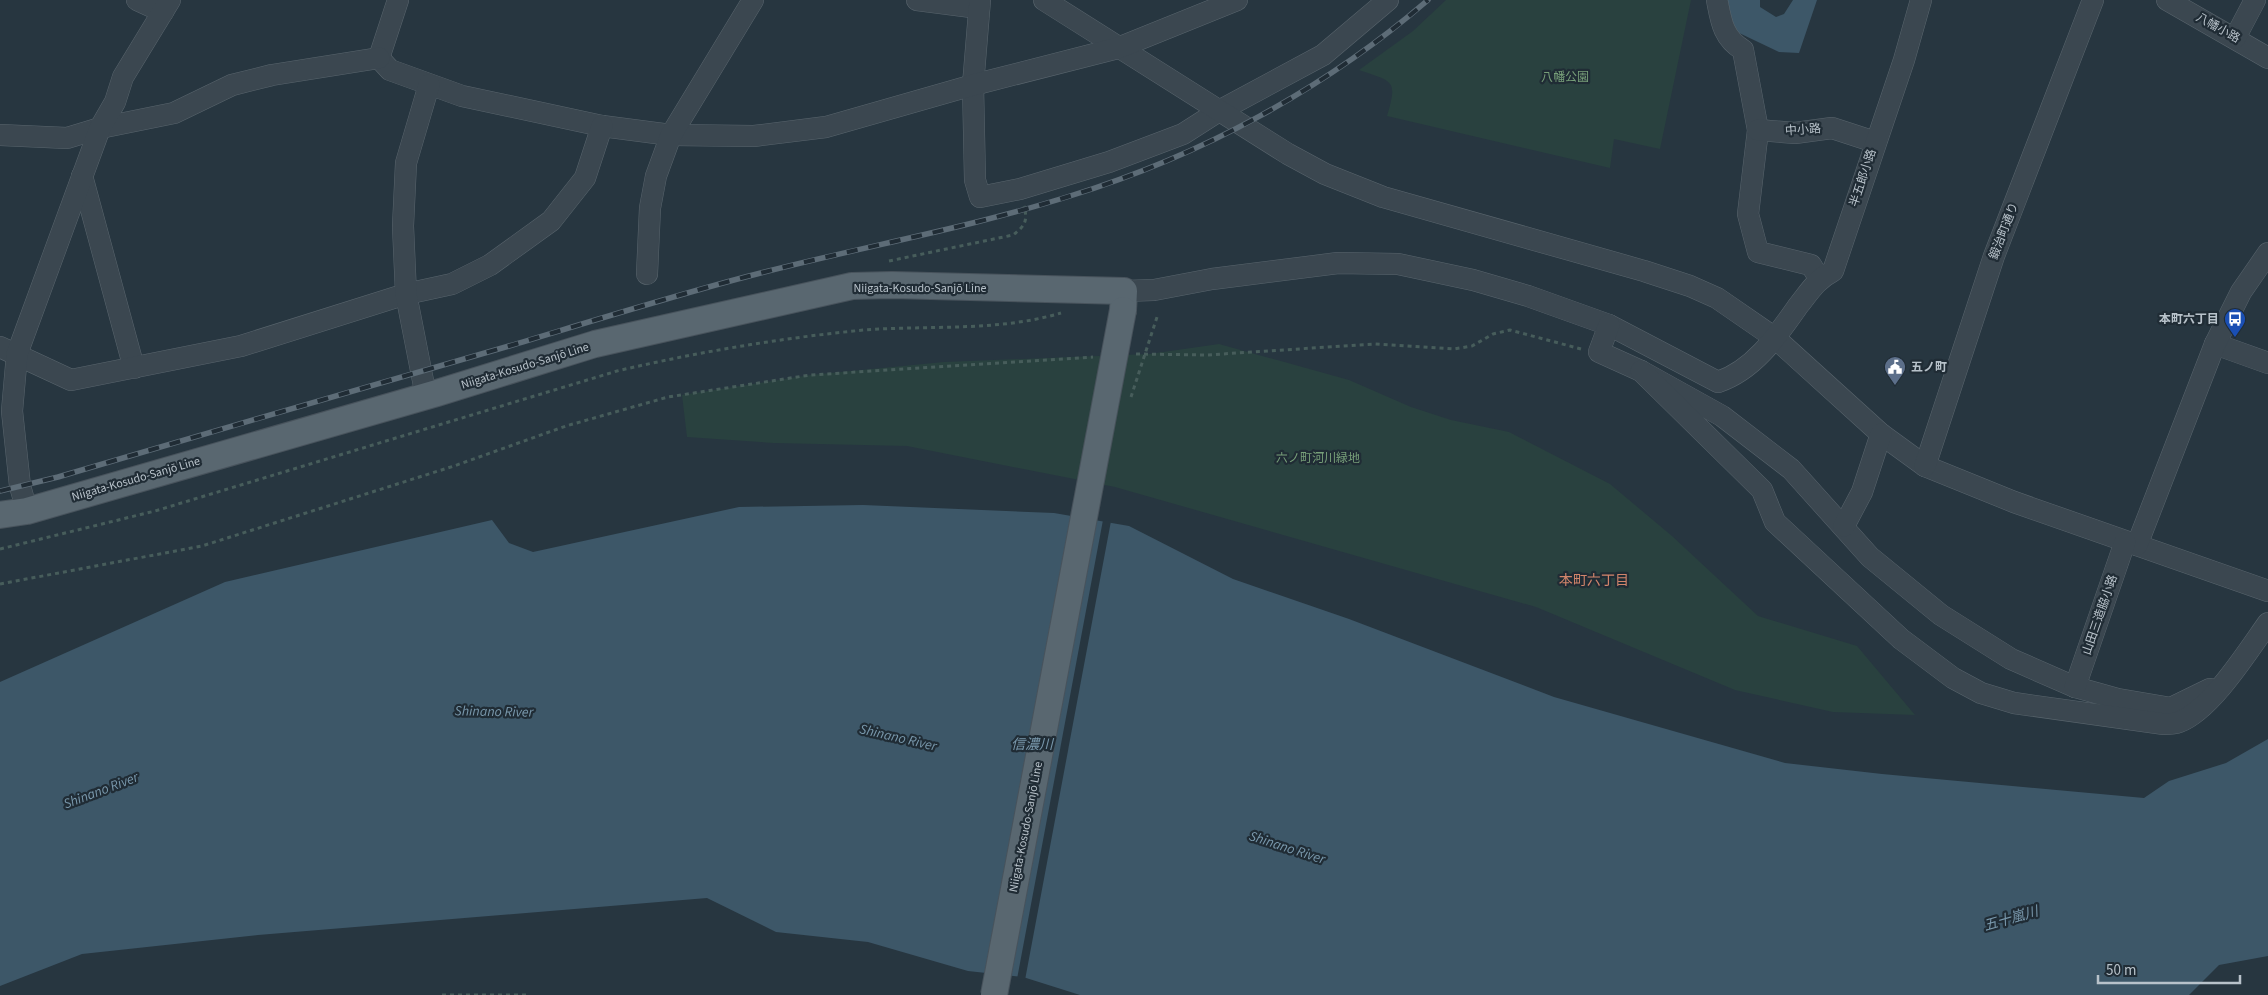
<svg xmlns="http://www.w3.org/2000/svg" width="2268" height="995" font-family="'Source Sans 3','Noto Sans JP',sans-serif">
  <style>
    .green { fill: #29413f }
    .water { fill: #3d5768 }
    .pier { fill: #273640 }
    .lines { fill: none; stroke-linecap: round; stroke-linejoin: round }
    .minor-casing { stroke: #59656d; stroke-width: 22 }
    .major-casing { stroke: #48535c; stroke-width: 28 }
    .path { stroke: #475d5b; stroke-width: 3; stroke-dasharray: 4 4; stroke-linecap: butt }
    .minor { stroke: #3b4750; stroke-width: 21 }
    .major { stroke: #596770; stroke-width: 26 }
    .rail-casing { stroke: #5d6c77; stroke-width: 5.5 }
    .rail { stroke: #202c35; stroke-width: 4; stroke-dasharray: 11; stroke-linecap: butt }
    .major-bridge-casing { stroke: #48535c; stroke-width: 28; stroke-linecap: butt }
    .path-bridge { stroke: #475d5b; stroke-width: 3; stroke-dasharray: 4 4; stroke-linecap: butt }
    .major-bridge { stroke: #596770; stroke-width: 26 }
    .labels { text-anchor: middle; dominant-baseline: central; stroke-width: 4.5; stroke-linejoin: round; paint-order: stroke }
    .street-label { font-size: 12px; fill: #b8c2ca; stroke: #202c35 }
    .park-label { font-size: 12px; fill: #779f79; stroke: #202c35 }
    .poi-label { font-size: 12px; font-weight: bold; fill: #b8c2ca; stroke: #202c35; text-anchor: end }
    .neighbourhood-label { font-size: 14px; fill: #d2856b; stroke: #202c35 }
    .water-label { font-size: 14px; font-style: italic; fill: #7998ac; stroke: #202c35 }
  </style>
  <rect width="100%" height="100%" fill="#273640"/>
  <g class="green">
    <path d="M1446 0H1691L1660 149 1614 139 1610 168 1387 116C1398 79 1393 82 1359 70L1413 31Z"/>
    <path d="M1219 344 1349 380 1411 407 1451 420 1509 432 1610 484 1672 536 1758 616 1857 646 1915 715 1833 712 1735 690 1536 607 1115 487 907 446 774 443 687 437 682 395 810 375 944 362 1149 354Z"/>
  </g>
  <g class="water">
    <path d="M1724 0H1760V7L1776 17 1784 14 1793 0H1817L1799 53 1779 52 1735 31Z"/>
    <path d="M863 505 1054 513 1129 526 1233 579 1349 619 1554 697 1785 763 1882 774 2144 798 2169 781 2226 763 2268 739V956L2219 965 2189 995H1080L1023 977 968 971 868 942 776 932 707 898 258 935 82 954 0 986V682L225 582 492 520 509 543 533 552 739 507Z"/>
  </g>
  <path class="pier" d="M1103 520 1111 521 1025 980 1017 979Z"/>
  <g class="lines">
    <g class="minor-casing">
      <g id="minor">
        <path d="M137 0 163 12"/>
        <path d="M917 0 979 8"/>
        <path d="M980 0 973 85 975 180 980 197 1020 189 1109 162 1183 134 1219 111 1323 55 1388 0"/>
        <path d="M1044 0 1288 154 1325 174 1383 197 1644 271 1690 286 1717 298 1775 338 1881 434 1925 466 2014 502 2268 591"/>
        <path d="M1717 0C1721 21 1723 38 1743 50L1758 130 1748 214 1758 252 1811 265 1819 278"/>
        <path d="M2167 0 2268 58"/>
        <path d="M2235 38 2255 0"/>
        <path d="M379 58 390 70 462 96 602 126 671 135 754 136 826 127 973 85 1118 48 1237 0"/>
        <path d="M379 58 398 0"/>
        <path d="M1758 130 1795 133 1832 128 1875 142"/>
        <path d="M0 135 67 138 100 128 174 113 232 85 272 75 379 58"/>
        <path d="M82 176 134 368"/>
        <path d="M647 274 650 208 656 176 671 135 753 0"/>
        <path d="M1124 291 1154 290 1212 279 1338 263 1398 264 1473 280 1528 296 1609 325 1718 382C1754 370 1777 336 1798 306 1810 291 1816 280 1833 271L1904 60 1921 0"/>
        <path d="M1609 325 1599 352 1641 371 1722 416 1791 469 1870 557 1941 615 2011 659 2075 687 2118 699 2171 708 2210 689"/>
        <path d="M2215 344 2268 363"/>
        <path d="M0 347 71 380 241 346 406 294 452 284 490 265 551 221 585 178 602 126"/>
        <path d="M1641 371 1762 490 1775 522 1901 639 1953 678 1981 693 2014 703 2164 724C2168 724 2174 724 2179 722 2211 710 2248 651 2268 623"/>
        <path d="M426 396 406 294 403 226 406 163 429 85"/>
        <path d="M1925 466 1994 256 2093 0"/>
        <path d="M27 511 20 486 12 411 17 354 100 128 115 102 123 77 170 0"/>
        <path d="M1844 526 1862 492 1881 434"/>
        <path d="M2137 545 2215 344 2241 292 2268 253"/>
        <path d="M2075 687 2125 542"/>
      </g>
    </g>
    <g class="major-casing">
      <path id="major" d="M0 515 27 511 437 393 595 344 852 286 892 285 1124 291 1123 310"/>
    </g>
    <g class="path">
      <path d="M889 261 1013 235C1025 226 1028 221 1024 206"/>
      <path d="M1136 354 1207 355 1374 344 1454 349 1472 346 1493 334 1510 330 1581 349"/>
      <path d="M0 549 155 511 617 371C698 352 781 338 864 330 930 325 997 332 1061 313"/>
      <path d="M0 584 202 546 454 466 566 426 668 397 810 375 1093 357"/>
      <path d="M442 995H530"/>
    </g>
    <use href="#minor" class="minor"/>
    <use href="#major" class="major"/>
    <g class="rail-casing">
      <path id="rail" d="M0 491 58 477C208 433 359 389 509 346 589 322 669 297 749 276 855 248 965 229 1070 196 1200 156 1325 89 1428 0"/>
    </g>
    <use href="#rail" class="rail"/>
    <g class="major-bridge-casing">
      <path id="major-bridge" d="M994 995 1123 310"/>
    </g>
    <path class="path-bridge" d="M1131 397 1158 314"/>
    <use href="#major-bridge" class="major-bridge"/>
  </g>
  <defs>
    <g id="bus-pin" transform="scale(1.125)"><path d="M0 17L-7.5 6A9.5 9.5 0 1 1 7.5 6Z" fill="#1a4fb4" stroke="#202c35"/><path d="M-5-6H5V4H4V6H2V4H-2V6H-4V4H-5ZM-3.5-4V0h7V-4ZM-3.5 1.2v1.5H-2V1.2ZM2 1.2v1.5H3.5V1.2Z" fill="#fff"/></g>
    <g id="civic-pin" transform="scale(1.125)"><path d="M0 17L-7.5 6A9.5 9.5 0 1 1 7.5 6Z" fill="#5c6f8a" stroke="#202c35"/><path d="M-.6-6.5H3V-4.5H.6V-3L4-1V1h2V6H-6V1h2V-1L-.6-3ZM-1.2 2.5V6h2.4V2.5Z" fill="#fff"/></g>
  </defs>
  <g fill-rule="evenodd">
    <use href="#bus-pin" x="2235" y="319"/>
    <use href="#civic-pin" x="1895" y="367"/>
  </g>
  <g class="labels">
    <g class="street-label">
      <text transform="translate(2218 28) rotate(29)">八幡小路</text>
      <text transform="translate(1803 130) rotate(-4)">中小路</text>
      <text transform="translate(1863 178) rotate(-72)">半五郎小路</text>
      <text transform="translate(2004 231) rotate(-69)">鍛治町通り</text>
      <text x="920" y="288">Niigata-Kosudo-Sanjō Line</text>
      <text transform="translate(525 366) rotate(-17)">Niigata-Kosudo-Sanjō Line</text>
      <text transform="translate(136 479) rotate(-16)">Niigata-Kosudo-Sanjō Line</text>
      <text transform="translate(2100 615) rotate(-71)">山田三造脇小路</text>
      <text transform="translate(1026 827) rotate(-79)">Niigata-Kosudo-Sanjō Line</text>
    </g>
    <g class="park-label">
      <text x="1565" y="77">八幡公園</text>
      <text x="1318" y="458">六ノ町河川緑地</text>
    </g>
    <g class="poi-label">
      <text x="2219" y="319">本町六丁目</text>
      <text x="1911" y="367" text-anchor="start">五ノ町</text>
    </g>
    <g class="neighbourhood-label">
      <text x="1594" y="581">本町六丁目</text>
    </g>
    <g class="water-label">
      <text transform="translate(494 712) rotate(1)">Shinano River</text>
      <text transform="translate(898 738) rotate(13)">Shinano River</text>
      <text x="1032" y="745">信濃川</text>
      <text transform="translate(101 791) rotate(-21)">Shinano River</text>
      <text transform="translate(1287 848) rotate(18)">Shinano River</text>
      <text transform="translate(2011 919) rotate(-16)">五十嵐川</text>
    </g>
  </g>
  <path d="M2098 975v8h142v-8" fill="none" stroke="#b8c2ca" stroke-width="2.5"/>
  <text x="2106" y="975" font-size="15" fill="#b8c2ca" stroke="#202c35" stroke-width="4" paint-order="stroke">50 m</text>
</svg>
